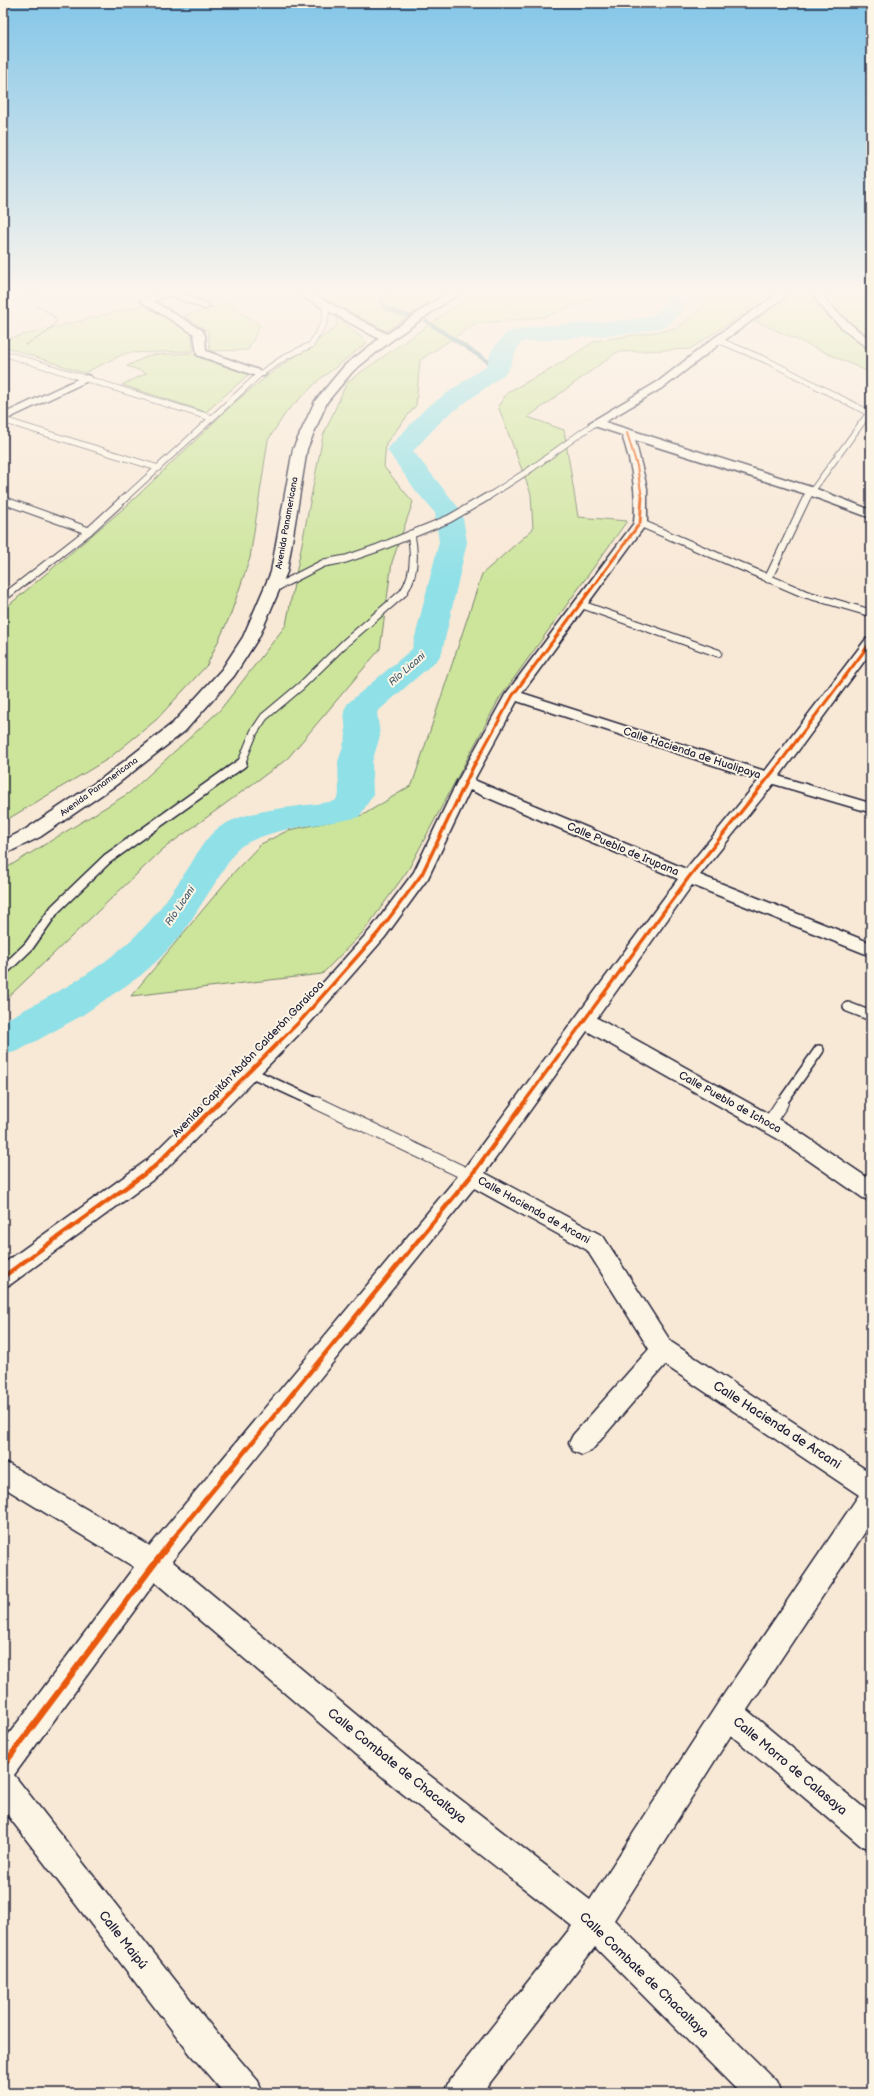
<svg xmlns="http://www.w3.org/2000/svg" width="874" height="2096" font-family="'Balsamiq Sans',sans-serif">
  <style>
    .green { fill: #cce59b; stroke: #77846b }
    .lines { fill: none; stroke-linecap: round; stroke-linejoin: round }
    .stream { stroke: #6394a2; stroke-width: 4 }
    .river { fill: #8fe0e7; fill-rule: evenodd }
    .lane-far3-casing { stroke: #22223b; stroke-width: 7 }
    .lane-far2-casing { stroke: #22223b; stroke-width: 9 }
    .lane-far1-casing { stroke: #22223b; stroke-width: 12 }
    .lane-casing { stroke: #22223b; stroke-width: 14 }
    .street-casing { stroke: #22223b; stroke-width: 3 }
    .secondary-casing { stroke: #22223b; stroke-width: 3 }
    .path { stroke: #22223b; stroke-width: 1.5; stroke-dasharray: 1.5 1.5; stroke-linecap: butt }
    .lane-far3 { stroke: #fcf5e5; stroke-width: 5.5 }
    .lane-far2 { stroke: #fcf5e5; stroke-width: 7 }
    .lane-far1 { stroke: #fcf5e5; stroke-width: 9 }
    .lane { stroke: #fcf5e5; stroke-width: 12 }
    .street { fill: #fcf5e5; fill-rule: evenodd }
    .secondary { fill: #fcf5e5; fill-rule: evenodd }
    .cycleway-far4-casing { stroke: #fcf5e5; stroke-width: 3.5 }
    .cycleway-far3-casing { stroke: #fcf5e5; stroke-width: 5 }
    .cycleway-far2-casing { stroke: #fcf5e5; stroke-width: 6 }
    .cycleway-far1-casing { stroke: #fcf5e5; stroke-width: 7 }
    .cycleway-casing { stroke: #fcf5e5; stroke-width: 8 }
    .cycleway-far4 { stroke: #e8590c; stroke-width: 2 }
    .cycleway-far3 { stroke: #e8590c; stroke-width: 3 }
    .cycleway-far2 { stroke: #e8590c; stroke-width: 3.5 }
    .cycleway-far1 { stroke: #e8590c; stroke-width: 4.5 }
    .cycleway { stroke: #e8590c; stroke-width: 6 }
    .labels { text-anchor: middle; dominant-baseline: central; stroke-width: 4; stroke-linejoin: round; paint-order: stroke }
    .far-street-label { font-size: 9px; fill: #22223b; stroke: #fcf5e5 }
    .far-water-label { font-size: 10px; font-style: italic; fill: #435b6f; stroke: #fcf5e5 }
    .street-label { font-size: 11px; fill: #22223b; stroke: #fcf5e5 }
    .near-street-label { font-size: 13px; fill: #22223b; stroke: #fcf5e5 }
  </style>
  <rect width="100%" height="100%" fill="#f8e8d6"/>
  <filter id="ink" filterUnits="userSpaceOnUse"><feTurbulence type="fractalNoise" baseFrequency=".025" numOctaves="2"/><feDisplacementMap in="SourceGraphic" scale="8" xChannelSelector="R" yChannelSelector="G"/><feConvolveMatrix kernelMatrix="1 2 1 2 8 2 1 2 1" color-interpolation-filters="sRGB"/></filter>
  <g filter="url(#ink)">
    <g class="green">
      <path d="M306 289H440L441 295 386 331Z"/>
      <path d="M480 289H597V296L544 317 475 324 420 360 416 405 386 443 384 467 413 502 392 562 380 649 287 759 163 849 3 1002V870L129 793 220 710 286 625 323 436 347 382Z"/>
      <path d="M714 289H871V373L742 315 690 349 617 352 528 417 564 430 578 517 627 521 499 699 408 870 364 931 322 974 131 996 236 870 261 844 289 830 363 815 412 785 482 574 533 529 531 494 498 406 508 392 551 369 595 341 675 329 696 314Z"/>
      <path d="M227 303 260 325 248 350 210 351 208 331 183 316Z"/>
      <path d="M144 305 192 333 193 351 126 353 84 373 3 346V340Z"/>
      <path d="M337 316 367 343 320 379 287 411 268 440 250 558 230 616 207 665 156 720 108 759 3 822V610L130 503 236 401 274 371 331 331 337 325Z"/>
      <path d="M193 353 200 358 249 374 206 412 122 385 147 373 127 366 150 355Z"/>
    </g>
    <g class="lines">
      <g class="stream">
        <path d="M390 289 388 294 380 301 387 309 409 316"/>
        <path d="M426 321 498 368"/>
      </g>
      <path class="river" d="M665 289H685L688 304 667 326 659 328 636 333 522 342C512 354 514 362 506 373L444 418 413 451 462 512 467 542 442 652 438 659 377 712 380 736 372 762 373 795 359 817C318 827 273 825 237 849L182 934 158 960 140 976 81 1016 18 1051 3 1055V1021C55 994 108 967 148 923 163 906 176 886 189 867 199 851 206 835 223 825 256 807 298 808 335 801L339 795 338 762 346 736 344 710 348 703 412 649 439 542 435 513 416 491 387 450 391 445 426 408 487 365 492 350 507 332 539 326 636 319 652 316 666 303Z"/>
      <g class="lane-far3-casing">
        <g id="lane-far3">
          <path d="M3 299 42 289"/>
          <path d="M718 340 768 361 869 413 807 498"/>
          <path d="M3 353 212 418"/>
          <path d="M3 420 158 468"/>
          <path d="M125 498 260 374 287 356 311 345 324 323 326 315 325 304"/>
          <path d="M486 498 531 469 595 423"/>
        </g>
      </g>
      <g class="lane-far2-casing">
        <g id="lane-far2">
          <path d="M3 500 89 531"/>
          <path d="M640 523 805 594 871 613"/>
          <path d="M768 579 807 497"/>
          <path d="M271 590 324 563 346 559 378 548 449 519 487 497"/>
          <path d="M3 598 89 531 126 497"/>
          <path d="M580 604 718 653"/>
          <path d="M241 764 254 732 264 717 301 686 345 643 403 593C415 576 415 554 411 534"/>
        </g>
      </g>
      <g class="lane-far1-casing">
        <g id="lane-far1">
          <path d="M769 778 871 808"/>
          <path d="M3 971 29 946 55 909 107 859 242 763"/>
          <path d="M848 1007 871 1016"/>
          <path d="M250 1072 319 1104"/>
          <path d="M781 1104 819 1050"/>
        </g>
      </g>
      <g class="lane-casing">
        <g id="lane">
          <path d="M317 1103 471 1176"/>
          <path d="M768 1124 782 1103"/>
        </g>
      </g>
      <g class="street-casing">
        <g id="street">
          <path d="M157 289H171L209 304 210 306 205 309 169 295 153 301 202 330 205 335 206 351 264 372 266 374 264 376H256L197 355 194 334 140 301 160 292Z"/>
          <path d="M784 289H796L722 342 667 385 605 422 814 488 871 510V518L806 494 635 440 647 488V523L522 693 765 771 866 639 871 638V652L775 782 700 875 871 943V956L692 885 597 1018 792 1127 871 1180V1201L863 1198 778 1139 587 1031 485 1173 603 1236 671 1342 871 1473V1523L747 1710 871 1814V1849L860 1845 731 1735 614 1920 776 2081 781 2093H740L595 1947 482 2093H444L449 2081 572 1926 398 1790 155 1582 14 1775 215 2031 258 2081 263 2093H224L191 2055 3 1809V1742L134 1567 3 1487V1461L150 1546 463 1170 678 879 470 790 428 878 385 937 309 1024 162 1173 11 1284 3 1287V1264L146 1161 295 1014 371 929 414 872 457 782 505 695 634 523C637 492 632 465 622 435L591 425 589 423 659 381 714 338ZM517 701 759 780 686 869 474 780ZM474 1188 587 1250 649 1349 573 1435 569 1443 573 1451 582 1455 591 1451 665 1365 859 1495 718 1703 590 1900 420 1768 172 1561Z"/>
          <path d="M812 289H822C822 303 860 332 871 340V348C858 345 812 303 812 289Z"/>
          <path d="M86 375 90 376 92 378 90 380 3 421V414Z"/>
        </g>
      </g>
      <g class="secondary-casing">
        <path id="secondary" d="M289 289H303L387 334 452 289H465L396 337 353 371 327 402 307 449 287 572 259 637 234 676 185 731 116 785 40 837 3 855V841L26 829 104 777 173 723 222 669 243 637 271 572 293 449 315 401 345 365 379 339Z"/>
      </g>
      <path class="path" d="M25 345 48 332 56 322C53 313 45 310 37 306"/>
      <use href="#lane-far3" class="lane-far3"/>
      <use href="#lane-far2" class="lane-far2"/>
      <use href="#lane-far1" class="lane-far1"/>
      <use href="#lane" class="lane"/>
      <use href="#street" class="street"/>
      <use href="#secondary" class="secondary"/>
      <g class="cycleway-far4-casing">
        <path id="cycleway-far4" d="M627 433 637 466 642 498"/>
      </g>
      <g class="cycleway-far3-casing">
        <g id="cycleway-far3">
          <path d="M475 764 513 695 640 523 642 497"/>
          <path d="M779 764 871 642"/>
        </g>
      </g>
      <g class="cycleway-far2-casing">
        <g id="cycleway-far2">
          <path d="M217 1104 302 1019 378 933 422 874 475 763"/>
          <path d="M523 1104 689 877 780 763"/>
        </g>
      </g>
      <g class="cycleway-far1-casing">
        <g id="cycleway-far1">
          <path d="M3 1277 154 1167 218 1103"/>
          <path d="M172 1540 471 1176 524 1103"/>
        </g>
      </g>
      <g class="cycleway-casing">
        <path id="cycleway" d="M3 1766 173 1539"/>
      </g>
      <use href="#cycleway-far4" class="cycleway-far4"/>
      <use href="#cycleway-far3" class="cycleway-far3"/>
      <use href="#cycleway-far2" class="cycleway-far2"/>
      <use href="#cycleway-far1" class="cycleway-far1"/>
      <use href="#cycleway" class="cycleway"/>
    </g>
  </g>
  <linearGradient id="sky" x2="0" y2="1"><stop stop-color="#84c6e8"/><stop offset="0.5" stop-color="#fcf5ed"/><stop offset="1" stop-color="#fcf5ed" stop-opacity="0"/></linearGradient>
  <rect width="874" height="583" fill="url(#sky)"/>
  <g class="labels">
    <g class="far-street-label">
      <text transform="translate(287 523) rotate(-80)">Avenida Panamericana</text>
      <text transform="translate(99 787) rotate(-36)">Avenida Panamericana</text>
    </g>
    <g class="far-water-label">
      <text transform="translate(407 669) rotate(-41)">Río Licani</text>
      <text transform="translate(180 906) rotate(-56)">Río Licani</text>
    </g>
    <g class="street-label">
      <text transform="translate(692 753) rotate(18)">Calle Hacienda de Hualipaya</text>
      <text transform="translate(623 849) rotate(23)">Calle Pueblo de Irupana</text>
      <text transform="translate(248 1059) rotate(-46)">Avenida Capitán Abdón Calderón Garaicoa</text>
      <text transform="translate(730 1102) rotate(29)">Calle Pueblo de Ichoca</text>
      <text transform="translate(534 1210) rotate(29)">Calle Hacienda de Arcani</text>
    </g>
    <g class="near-street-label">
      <text transform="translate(777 1425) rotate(33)">Calle Hacienda de Arcani</text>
      <text transform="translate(397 1766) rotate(39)">Calle Combate de Chacaltaya</text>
      <text transform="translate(790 1766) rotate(40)">Calle Morro de Calasaya</text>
      <text transform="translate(123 1940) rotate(52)">Calle Maipú</text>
      <text transform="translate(644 1975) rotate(44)">Calle Combate de Chacaltaya</text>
    </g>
  </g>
  <rect width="874" height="2096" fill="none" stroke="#fcf5e5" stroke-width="16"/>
  <rect x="8" y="8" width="858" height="2080" fill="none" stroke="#22223b" stroke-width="1.5" filter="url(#ink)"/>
</svg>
